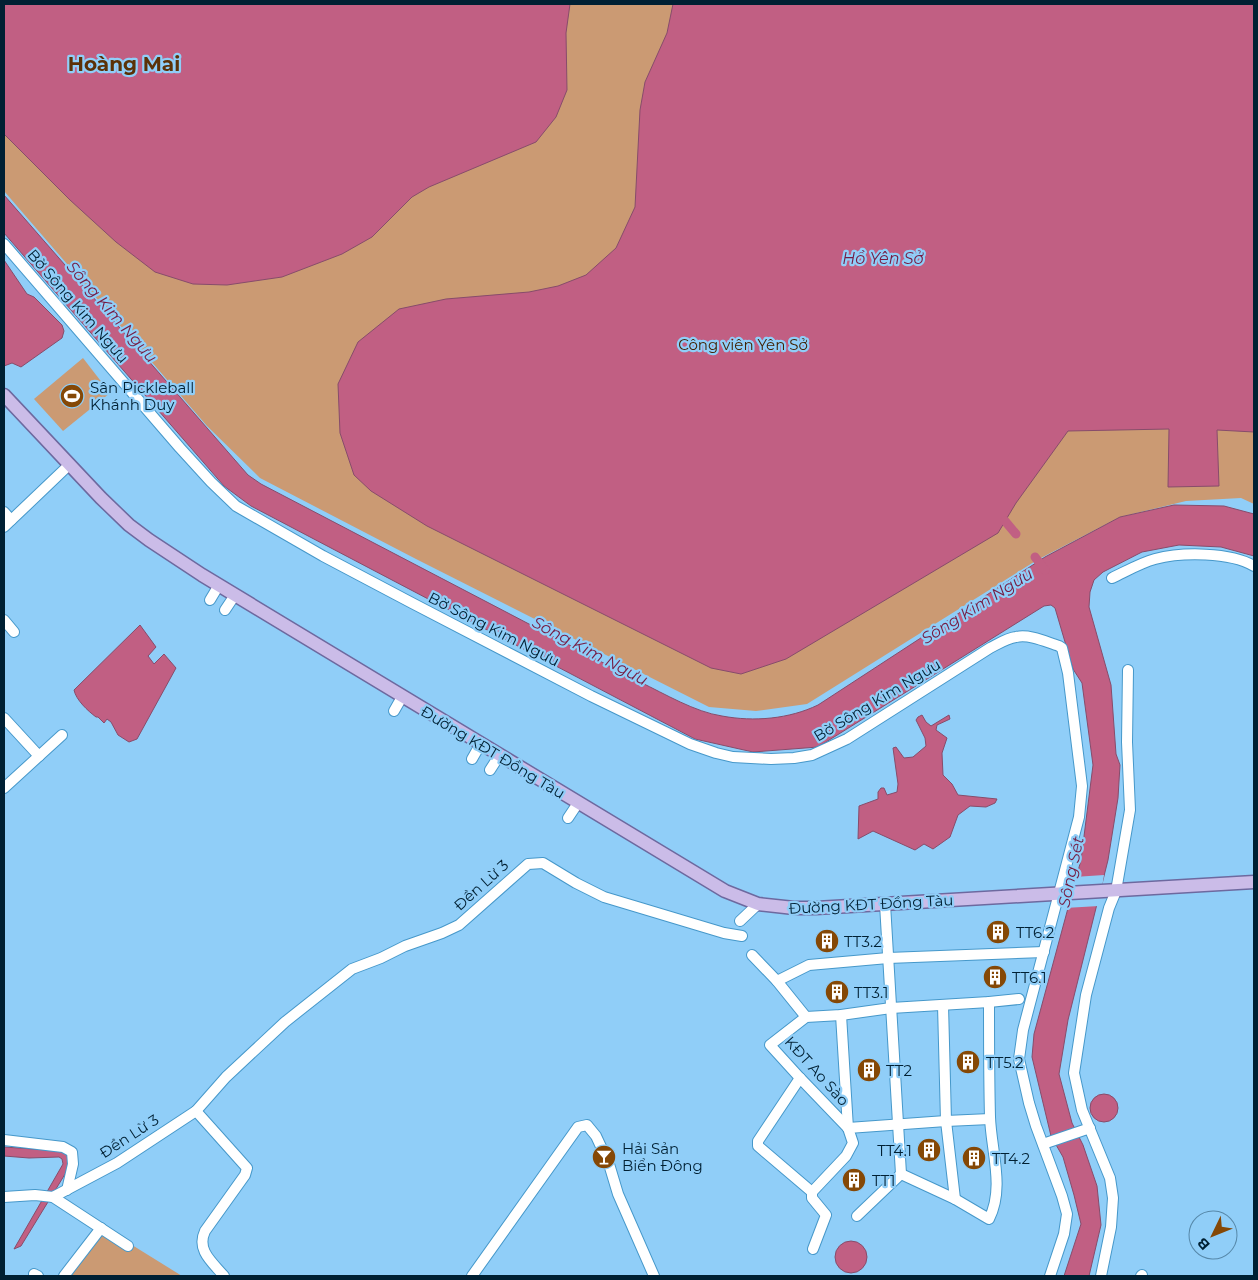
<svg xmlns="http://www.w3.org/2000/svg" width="1258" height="1280" font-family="Montserrat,sans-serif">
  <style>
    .green { fill: #cb9a73 }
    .water { fill: #c15f83; stroke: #874c6b }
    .pier { fill: #90cef8 }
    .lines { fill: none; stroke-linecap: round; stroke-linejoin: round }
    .canal { stroke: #c15f83; stroke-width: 9 }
    .minor-casing { stroke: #4698ca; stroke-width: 12 }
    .major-casing { stroke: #6d699f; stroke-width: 15 }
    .minor { stroke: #fff; stroke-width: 10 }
    .major { stroke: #cbbce8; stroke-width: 12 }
    .labels { text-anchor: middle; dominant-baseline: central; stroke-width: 4.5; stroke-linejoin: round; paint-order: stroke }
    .street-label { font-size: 15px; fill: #002033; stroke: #90cef8 }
    .park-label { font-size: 15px; fill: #422204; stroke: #90cef8 }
    .poi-label { font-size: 15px; fill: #002033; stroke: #90cef8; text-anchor: start }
    .water-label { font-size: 16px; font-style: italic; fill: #751b42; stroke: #90cef8 }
    .district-label { font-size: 20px; font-weight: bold; fill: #5b3106; stroke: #90cef8 }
  </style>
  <rect width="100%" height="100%" fill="#90cef8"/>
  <g class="green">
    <path d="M4 4H1254V504L1241 498 1186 501 1120 517 1037 560 807 704 756 711 709 707 416 559 260 478 207 426 4 191Z"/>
    <path d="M83 358 110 393 63 431 34 399Z"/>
    <path d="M103 1227 182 1276H65Z"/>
  </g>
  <g class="water">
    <path d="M4 4H570L566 33 567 90 556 117 536 142 429 187 412 197 372 237 342 254 282 277 227 285 193 284 155 272 116 242 70 200 4 134Z"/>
    <path d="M673 4H1254V432L1217 430 1219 486 1168 487 1169 429 1068 431 1016 503 998 533 786 659 741 674 711 668 427 526 371 491 354 475 340 433 338 384 358 342 399 309 446 299 529 292 558 286 586 275 616 248 635 207 640 110 645 82 667 33Z"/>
    <path d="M4 195 248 475 261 484 640 682C665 694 695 712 722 716 754 722 789 719 818 705L1045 557 1120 517 1174 505 1224 506 1254 514V556L1221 547 1179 545 1142 552 1103 572 1094 580 1090 592 1089 607 1111 685 1116 754 1120 765 1118 798 1108 860 1068 1020 1059 1074 1072 1123 1083 1145 1097 1186 1101 1225 1089 1276H1064L1081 1224 1074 1195 1063 1157 1051 1136 1032 1057 1034 1034 1081 860 1093 765 1082 683 1073 669 1055 608 1051 605 1044 606 818 747 753 752 695 739 251 506 224 486 4 233Z"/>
    <path d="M4 260 27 294 34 297 62 325 64 331 62 338 21 367 12 363 4 366Z"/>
    <path d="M140 625 156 647 148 656 154 664 164 654 176 668 137 739 129 742 118 735 111 722 107 719 104 723 98 717H96C88 711 76 700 74 690Z"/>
    <path d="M922 715 926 722 931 726 949 715 950 719 937 725 936 730 947 738 942 753 943 775 952 784 958 795 997 799 995 803 986 807 970 806 958 815 950 837 933 849 924 844 915 850 873 831 858 839 859 806 878 799V792L881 788H884L887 795 897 792 898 784 893 748 896 747 904 758 913 757 926 746 925 738 916 720 918 717Z"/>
    <circle cx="1104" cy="1108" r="14"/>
    <path d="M4 1147 62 1151 70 1158V1166L21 1246 14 1249 63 1164 62 1159 59 1157 29 1158 4 1156Z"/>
    <circle cx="851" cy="1257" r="16"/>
  </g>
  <path class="pier" d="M1104 875 1099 906 1065 908 1074 877Z"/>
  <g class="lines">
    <g class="canal">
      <path d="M1005 521 1016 534"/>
      <path d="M1035 557 1045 570"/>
    </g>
    <g class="minor-casing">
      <g id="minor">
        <path d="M4 244 180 448 211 482 236 506 323 556 412 603 591 696 690 744 716 753 733 757 771 759 794 758 812 755 847 739 990 648C998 644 1007 638 1016 637 1030 634 1046 642 1059 646L1062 648 1068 673 1082 786 1079 817 1023 1030 1019 1059 1029 1103 1036 1126 1062 1196 1067 1214 1064 1234 1050 1276"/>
        <path d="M4 512 11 520"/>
        <path d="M4 527 69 465"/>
        <path d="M1112 578C1125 572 1140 563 1155 559 1182 552 1230 552 1254 566"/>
        <path d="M210 600 219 585"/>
        <path d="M225 610 235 595"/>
        <path d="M4 620 14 632"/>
        <path d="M394 711 402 697"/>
        <path d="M4 718 39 756"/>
        <path d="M472 759 480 745"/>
        <path d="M490 770 499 756"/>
        <path d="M4 788 62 735"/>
        <path d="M568 818 578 803"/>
        <path d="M885 904 901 1174"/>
        <path d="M740 921 758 904"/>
        <path d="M752 955 777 981 806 1017"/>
        <path d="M777 981 809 965 888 958 1044 952"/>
        <path d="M943 1005 946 1121 955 1199"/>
        <path d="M800 1078 758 1141V1146L812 1192"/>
        <path d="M196 1111 247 1168 245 1175 205 1231C196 1250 212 1262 224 1276"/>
        <path d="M848 1128 800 1078 770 1045 806 1017 841 1015 891 1008 989 1002 1019 999"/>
        <path d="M848 1128 946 1121 990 1119"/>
        <path d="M4 1140 63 1147 72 1152 73 1164 67 1190"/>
        <path d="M1043 1144 1090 1128"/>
        <path d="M901 1174 955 1199 989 1219C1005 1188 991 1150 990 1117 989 1079 989 1041 989 1002"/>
        <path d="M4 1197 35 1195 53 1197 117 1163 196 1111 226 1077 285 1022 352 969 381 958 405 946 442 933 459 925 528 864 543 863 576 883 604 897 724 933 742 936"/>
        <path d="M53 1197 128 1246"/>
        <path d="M857 1216 901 1174"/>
        <path d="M813 1249 826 1215 812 1198V1192L846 1156 853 1143 848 1128 841 1015"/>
        <path d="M34 1274 38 1276"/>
        <path d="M64 1276 101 1228"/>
        <path d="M472 1276 578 1127 587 1125 596 1136 609 1164 618 1194 654 1276"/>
        <path d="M1101 1276 1111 1227 1113 1198 1110 1178 1082 1110 1074 1073 1086 995 1109 908 1116 891 1130 810 1127 742 1128 670"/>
        <path d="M1141 1276 1142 1275"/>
      </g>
    </g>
    <g class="major-casing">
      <path id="major" d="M4 395 101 498 129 525 149 540 202 575 725 891 758 904 794 908H816L1254 882"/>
    </g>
    <use href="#minor" class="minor"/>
    <use href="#major" class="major"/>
  </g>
  <defs>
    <g id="stadium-disc" transform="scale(1.25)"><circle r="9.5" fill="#854806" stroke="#90cef8"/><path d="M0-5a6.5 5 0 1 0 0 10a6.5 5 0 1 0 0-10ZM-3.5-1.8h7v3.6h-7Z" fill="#fff"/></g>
    <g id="building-disc" transform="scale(1.25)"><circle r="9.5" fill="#854806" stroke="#90cef8"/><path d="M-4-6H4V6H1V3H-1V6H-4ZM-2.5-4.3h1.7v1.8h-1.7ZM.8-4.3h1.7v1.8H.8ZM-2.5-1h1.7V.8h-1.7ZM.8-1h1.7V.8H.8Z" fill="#fff"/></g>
    <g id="bar-disc" transform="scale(1.25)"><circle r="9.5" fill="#854806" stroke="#90cef8"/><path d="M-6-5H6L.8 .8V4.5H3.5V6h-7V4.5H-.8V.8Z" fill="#fff"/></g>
  </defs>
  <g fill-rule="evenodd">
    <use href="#stadium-disc" x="72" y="396"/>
    <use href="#building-disc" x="998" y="932"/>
    <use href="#building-disc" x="827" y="941"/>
    <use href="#building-disc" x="995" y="977"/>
    <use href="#building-disc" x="837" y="992"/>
    <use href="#building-disc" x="968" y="1062"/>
    <use href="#building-disc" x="869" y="1070"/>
    <use href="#building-disc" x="929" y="1150"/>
    <use href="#bar-disc" x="604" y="1157"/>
    <use href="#building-disc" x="974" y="1158"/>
    <use href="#building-disc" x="854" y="1180"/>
  </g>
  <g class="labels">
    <g class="street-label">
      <text transform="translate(78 306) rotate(49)">Bờ Sông Kim Ngưu</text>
      <text transform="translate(494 629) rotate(27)">Bờ Sông Kim Ngưu</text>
      <text transform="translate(877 700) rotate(-31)">Bờ Sông Kim Ngưu</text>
      <text transform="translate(493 752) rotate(31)">Đường KĐT Đồng Tàu</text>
      <text transform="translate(481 885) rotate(-42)">Đền Lừ 3</text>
      <text transform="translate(871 904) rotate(-3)">Đường KĐT Đồng Tàu</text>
      <text transform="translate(817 1071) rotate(48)">KĐT Ao Sào</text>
      <text transform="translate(129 1136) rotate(-33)">Đền Lừ 3</text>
    </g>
    <g class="park-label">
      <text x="743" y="344">Công viên Yên Sở</text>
    </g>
    <g class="poi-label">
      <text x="90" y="387">Sân Pickleball<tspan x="90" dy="17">Khánh Duy</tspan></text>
      <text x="1016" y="932">TT6.2</text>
      <text x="844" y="941">TT3.2</text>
      <text x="1012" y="977">TT6.1</text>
      <text x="854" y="992">TT3.1</text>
      <text x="986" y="1062">TT5.2</text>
      <text x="886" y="1070">TT2</text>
      <text x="622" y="1148">Hải Sản<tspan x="622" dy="17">Biển Đông</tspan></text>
      <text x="912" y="1150" text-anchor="end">TT4.1</text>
      <text x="992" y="1158">TT4.2</text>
      <text x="872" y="1180">TT1</text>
    </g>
    <g class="water-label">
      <text x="883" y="258">Hồ Yên Sở</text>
      <text transform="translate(112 312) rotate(49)">Sông Kim Ngưu</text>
      <text transform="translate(977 606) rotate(-32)">Sông Kim Ngưu</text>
      <text transform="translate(590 651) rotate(28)">Sông Kim Ngưu</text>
      <text transform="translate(1071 872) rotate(-78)">Sông Sét</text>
    </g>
    <g class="district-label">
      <text x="124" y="64">Hoàng Mai</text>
    </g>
  </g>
  <rect width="1258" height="1280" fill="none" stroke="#002033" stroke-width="10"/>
  <g transform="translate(1213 1235) rotate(227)"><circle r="24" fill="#90cef8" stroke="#5688a9"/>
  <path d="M0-4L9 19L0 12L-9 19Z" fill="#854806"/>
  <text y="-8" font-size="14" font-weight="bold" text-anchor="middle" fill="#002033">B</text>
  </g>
</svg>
